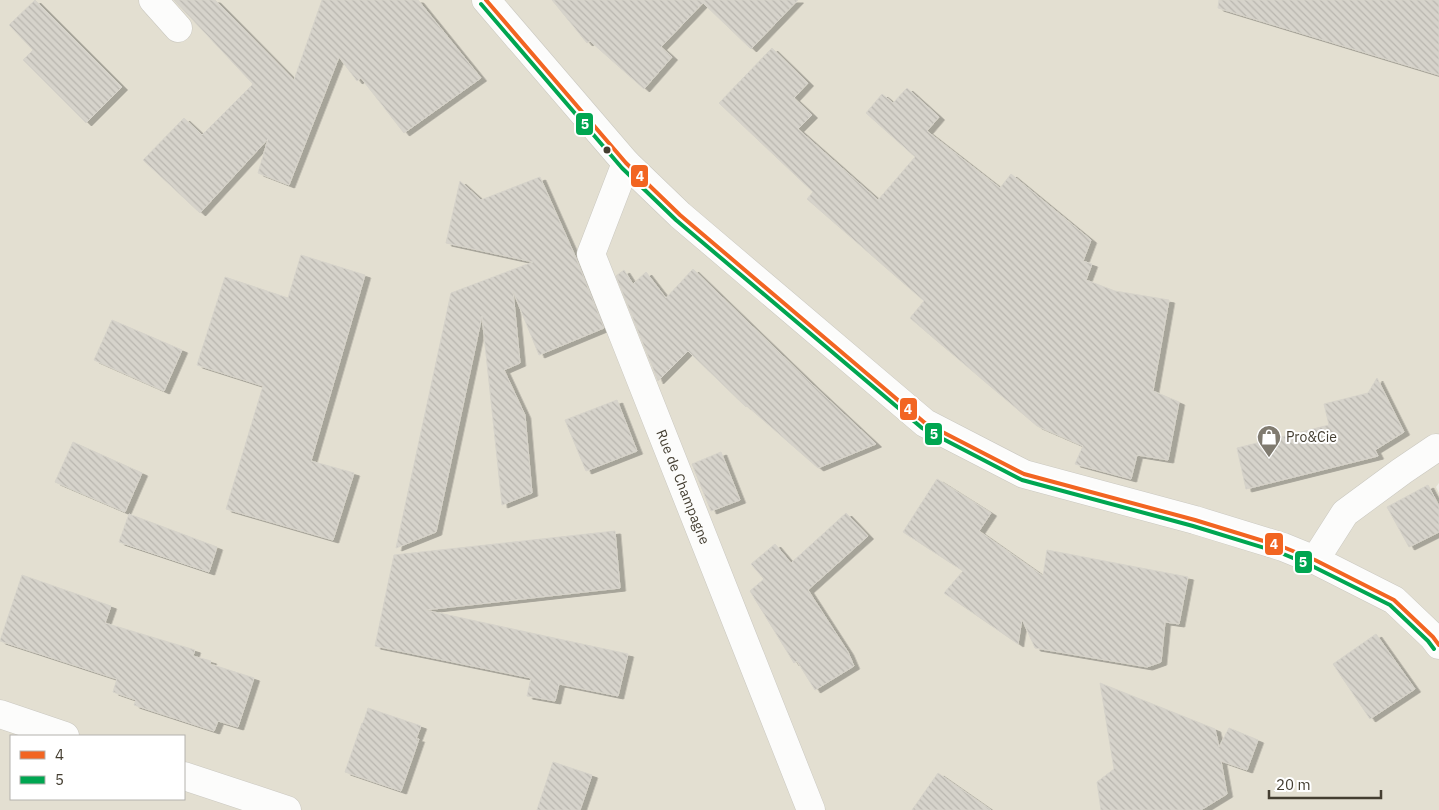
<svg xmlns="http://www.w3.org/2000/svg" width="1439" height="810" font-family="'IBM Plex Sans',sans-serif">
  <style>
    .residential { fill: #e3dfd1; fill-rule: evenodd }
    .building { fill: url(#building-back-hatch); stroke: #d6d3ca; filter: url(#shadow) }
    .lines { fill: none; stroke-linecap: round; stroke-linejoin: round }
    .minor-casing { stroke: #cac8c0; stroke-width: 29 }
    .minor { stroke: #fcfcfb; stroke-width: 28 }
    .bus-1-casing { stroke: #fff; stroke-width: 8 }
    .bus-2-casing { stroke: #fff; stroke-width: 8 }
    .bus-1 { stroke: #f26522; stroke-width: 4 }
    .bus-2 { stroke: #00a651; stroke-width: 4 }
    .bus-dot { fill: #443e31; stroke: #fff; stroke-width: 2 }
    .labels { text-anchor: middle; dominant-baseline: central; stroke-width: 4; stroke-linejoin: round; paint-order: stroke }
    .poi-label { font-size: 14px; fill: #443e31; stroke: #fff; text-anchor: start }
    .street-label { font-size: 14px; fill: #443e31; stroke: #fff }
    .line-badge { stroke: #fff; stroke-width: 2 }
    .badge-label { font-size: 14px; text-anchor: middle; font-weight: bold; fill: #fff }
  </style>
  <defs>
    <pattern id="building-back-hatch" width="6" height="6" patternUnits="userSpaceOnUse" patternTransform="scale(1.25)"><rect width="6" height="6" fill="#d6d3cb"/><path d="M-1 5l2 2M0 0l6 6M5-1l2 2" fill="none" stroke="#b9b6af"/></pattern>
    <filter id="shadow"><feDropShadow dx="5.5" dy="3" stdDeviation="0" flood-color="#0004"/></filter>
  </defs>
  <rect width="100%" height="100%" fill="#eeece4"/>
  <path class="residential" d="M0 0H1439V483L1436 487 1439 493V810H0ZM11 736H184V799H11Z"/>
  <g class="building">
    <path d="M35 0 122 87 86 123 23 60 33 50 9 25Z"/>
    <path d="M174 0H215L294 80 322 0H418L481 78 404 133 361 78 357 81 339 57 289 185 258 173 268 139 200 213 143 160 184 118 202 135 253 84Z"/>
    <path d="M552 0H798L751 49 703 3 661 47 672 57 644 89 590 41 587 43Z"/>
    <path d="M1219 0H1439V75L1218 8Z"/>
    <path d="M772 48 808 83 794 98 812 115 798 129 878 200 915 157 866 113 882 94 893 103 907 88 939 117 927 131 1000 188 1011 174 1091 240 1083 261 1092 264 1086 280 1115 291 1169 300 1153 391 1179 402 1168 460 1137 455 1131 479 1075 464 1083 446 1037 426 910 318 924 301 807 199 813 192 719 103Z"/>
    <path d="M540 177 576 258 604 328 539 355 513 291 520 363 504 370 525 415 532 493 502 505 482 316 436 532 396 548 451 293 533 262 446 243 460 181 481 200Z"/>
    <path d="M301 255 365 275 311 461 354 473 333 540 226 509 263 386 197 365 225 277 288 298Z"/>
    <path d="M693 269 814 386 876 444 818 468 747 406 746 407 688 351 658 381 616 276 624 270 633 284 646 272 666 298Z"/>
    <path d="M112 320 182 350 164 391 94 360Z"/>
    <path d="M1377 378 1404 432 1375 450 1378 456 1246 489 1237 448 1329 425 1324 404 1368 393Z"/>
    <path d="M617 400 637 451 586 471 565 420Z"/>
    <path d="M73 442 142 473 125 512 55 482Z"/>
    <path d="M721 452 740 500 711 511 692 464Z"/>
    <path d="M937 479 991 513 979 531 1043 576 1047 550 1188 577 1179 624 1165 622 1161 662 1147 667 1035 648 1022 619 1018 644 944 593 963 571 903 532Z"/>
    <path d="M1428 485 1439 506V532L1409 547 1387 507Z"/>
    <path d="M846 513 868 536 808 590 848 652 854 666 815 690 797 661 794 663 750 591 764 579 751 564 775 544 791 563Z"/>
    <path d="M129 514 217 547 209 572 119 542Z"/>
    <path d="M615 531 620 588 425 610 628 654 618 696 559 684 555 701 527 696 531 678 375 646 394 555Z"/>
    <path d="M22 575 111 606 105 623 195 650 193 656 211 661 210 664 254 678 238 727 218 721 214 731 134 705 136 700 113 692 117 679 0 641Z"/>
    <path d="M1376 634 1415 689 1370 719 1333 664Z"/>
    <path d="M1100 683 1215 729 1219 747 1229 728 1258 740 1247 770 1221 761 1227 794 1201 810H1101L1097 782 1114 769Z"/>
    <path d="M368 708 421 726 416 739H419L401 791 345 772 362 723H363Z"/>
    <path d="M553 762 592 775 580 810H537Z"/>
    <path d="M938 773 991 810H912Z"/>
  </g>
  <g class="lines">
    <g class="minor-casing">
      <g id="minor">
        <path d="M153 0 178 28"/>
        <path d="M486 0 626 163 680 215 925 423 1024 474 1195 520 1283 547 1315 560 1394 600 1433 637 1439 645"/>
        <path id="s1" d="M626 163 591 254 811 810"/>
        <path d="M1315 560 1345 513 1402 471 1436 448"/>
        <path d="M0 714 65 736"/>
        <path d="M184 776 287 810"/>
      </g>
    </g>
    <use href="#minor" class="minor"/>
    <g class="bus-1-casing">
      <path id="bus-1" d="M486 0 626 163 680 215 925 423 1024 474 1195 520 1283 547 1315 560 1394 600 1433 637 1439 645"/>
    </g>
    <g class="bus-2-casing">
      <path id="bus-2" d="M481 4 622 168 676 220 922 428 1022 480 1193 526 1281 553 1312 566 1390 605 1428 641 1434 649"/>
    </g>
    <use href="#bus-1" class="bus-1"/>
    <use href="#bus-2" class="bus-2"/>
  </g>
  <defs>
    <g id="shop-pin" transform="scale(1.25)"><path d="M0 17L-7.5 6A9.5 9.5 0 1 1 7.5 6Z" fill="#807b70" stroke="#fff"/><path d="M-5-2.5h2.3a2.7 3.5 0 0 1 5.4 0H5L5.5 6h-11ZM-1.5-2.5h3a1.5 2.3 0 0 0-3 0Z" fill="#fff"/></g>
  </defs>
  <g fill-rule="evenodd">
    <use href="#shop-pin" x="1269" y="437"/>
  </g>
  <circle class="bus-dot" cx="607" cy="150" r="4.5"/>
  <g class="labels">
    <g class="poi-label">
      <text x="1286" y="437">Pro&amp;Cie</text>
    </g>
    <g class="street-label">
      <text stroke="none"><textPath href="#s1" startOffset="348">Rue de Champagne</textPath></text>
    </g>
  </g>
  <g class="line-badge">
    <rect x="575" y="112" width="19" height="24" rx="5" fill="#00a651"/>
    <rect x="630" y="164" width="19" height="24" rx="5" fill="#f26522"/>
    <rect x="899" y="397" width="19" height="24" rx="5" fill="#f26522"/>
    <rect x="924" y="422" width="19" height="24" rx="5" fill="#00a651"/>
    <rect x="1264" y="532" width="20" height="24" rx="5" fill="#f26522"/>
    <rect x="1294" y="550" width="19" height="24" rx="5" fill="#00a651"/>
  </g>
  <g class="badge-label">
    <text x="585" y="129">5</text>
    <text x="640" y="181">4</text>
    <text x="908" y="414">4</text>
    <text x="934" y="439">5</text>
    <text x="1274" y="549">4</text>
    <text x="1303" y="567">5</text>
  </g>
  <rect x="10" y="735" width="175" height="65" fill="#ffffff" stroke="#b4b2ad"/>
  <rect x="20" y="751" width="25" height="8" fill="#f26522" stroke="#b4b2ad"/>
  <text x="55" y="760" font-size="15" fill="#443e31">4</text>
  <rect x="20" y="776" width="25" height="8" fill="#00a651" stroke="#b4b2ad"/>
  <text x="55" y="785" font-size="15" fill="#443e31">5</text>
  <path d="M1269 790v8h112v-8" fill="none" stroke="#443e31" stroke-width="2.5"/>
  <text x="1276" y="790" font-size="15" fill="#443e31" stroke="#ffffff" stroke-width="4" paint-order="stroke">20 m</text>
</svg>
